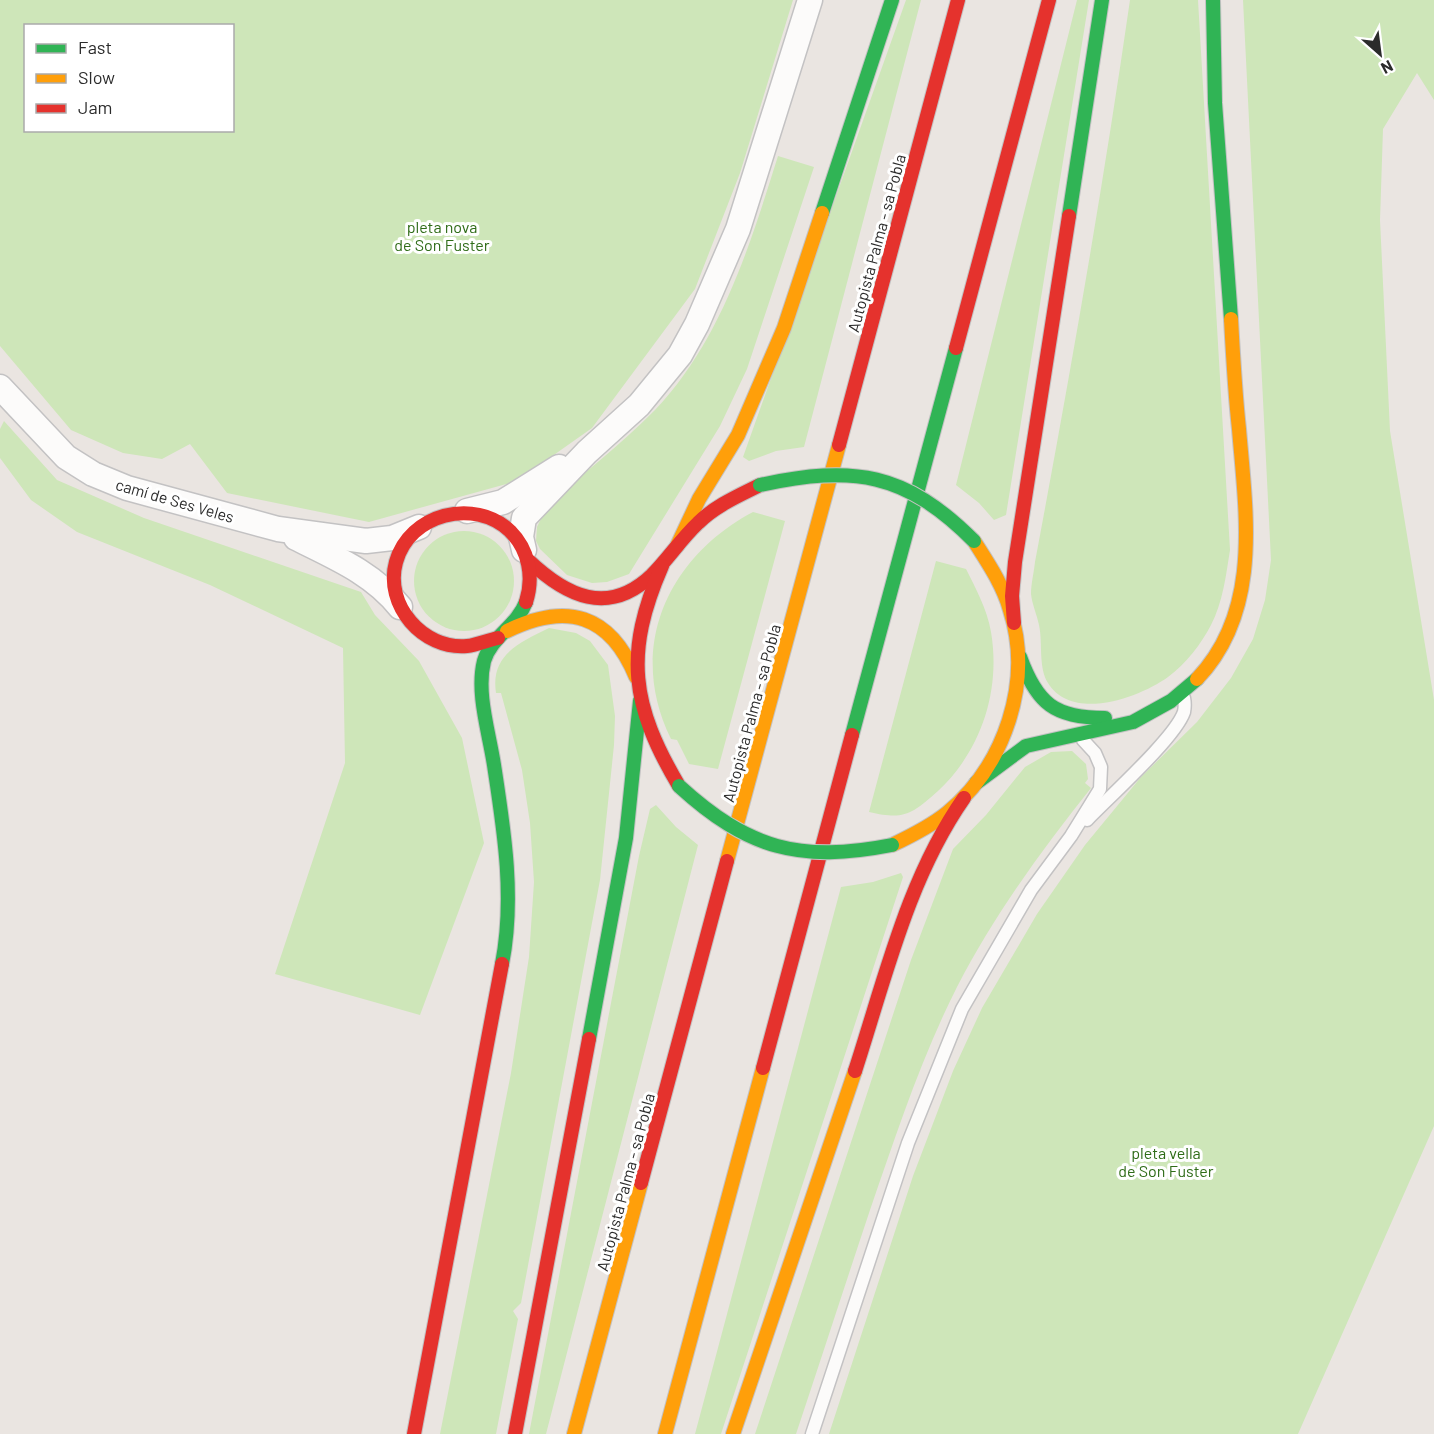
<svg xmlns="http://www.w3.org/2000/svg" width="1434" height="1434" font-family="Barlow,sans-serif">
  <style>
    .green { fill: #cee6b9; fill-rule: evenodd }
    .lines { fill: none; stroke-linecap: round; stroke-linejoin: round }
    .lane-casing { stroke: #c3c2c3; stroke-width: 15 }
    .street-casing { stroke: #c3c2c3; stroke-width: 27 }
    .fast-casing { stroke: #c3c2c3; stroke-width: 16 }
    .slow-casing { stroke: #c3c2c3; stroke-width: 16 }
    .jam-casing { stroke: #c3c2c3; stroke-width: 16 }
    .lane { stroke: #fcfbfa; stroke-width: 12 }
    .street { stroke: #fcfbfa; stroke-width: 24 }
    .fast { stroke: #30b455; stroke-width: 14 }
    .slow { stroke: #ff9f0a; stroke-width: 14 }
    .jam { stroke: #e5322d; stroke-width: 14 }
    .fast-bridge-casing { stroke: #c5c3c2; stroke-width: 16; stroke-linecap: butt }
    .fast-bridge { stroke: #30b455; stroke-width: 14 }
    .labels { text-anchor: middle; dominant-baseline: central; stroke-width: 6; stroke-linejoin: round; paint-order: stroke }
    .park-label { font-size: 16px; fill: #2f6c18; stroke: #fff }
    .street-label { font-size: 16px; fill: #2b2b2b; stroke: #fff }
  </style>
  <rect width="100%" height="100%" fill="#eae5e1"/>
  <g class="green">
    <path d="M0 0H793L740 173 695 289 592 428 517 481 369 522 227 493 190 444 162 459 123 453 71 430 0 346ZM26 26H232V130H26Z"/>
    <path d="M906 0H921L804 447 776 451 749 461 743 457Z"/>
    <path d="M1077 0H1089L1006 515 994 520 979 503 956 485Z"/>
    <path d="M1130 0H1198L1230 550C1226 575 1223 602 1211 625 1201 644 1186 664 1168 677 1139 698 1072 722 1048 683 1038 667 1043 643 1039 625 1037 615 1032 604 1031 594 1031 584 1034 572 1035 562 1070 375 1103 188 1130 0Z"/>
    <path d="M1243 0H1434V100L1417 73 1383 129 1380 220 1390 431 1434 700V1126L1298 1434H829L913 1176 953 1071 982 1008 1037 914 1085 845 1141 777 1197 722 1231 678 1253 639 1265 600 1271 560Z"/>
    <path d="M778 156 814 167 747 369 720 426 629 574 607 582 592 583 567 575 540 549 536 541 537 527 546 508C581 474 621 445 655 410 721 341 750 245 778 156Z"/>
    <path d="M4 421 57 480 144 518 361 592 375 615 419 661 462 738 484 843 420 1015 275 974 345 763 343 648 210 585 77 532 31 500 0 458V429Z"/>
    <path d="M753 512 785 521 718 769 689 764 677 740 671 739C626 648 668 557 753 512Z"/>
    <circle cx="464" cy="581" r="50"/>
    <path d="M936 561 966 569C976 589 987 609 991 632 1001 691 981 751 938 791 911 815 904 820 869 812Z"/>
    <path d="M549 628 576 633 590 641 608 665 615 716 614 745 600 880 521 1303 513 1311 518 1319 496 1434H440L511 1073 529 957 534 882 530 823 522 770 501 693H496C490 654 521 642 549 628Z"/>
    <path d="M1072 751 1086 764 1088 779 1085 783 1091 788C1041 851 994 915 957 987 921 1058 896 1135 870 1210 845 1285 821 1359 796 1434H755L911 960 953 849 986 815 1025 767 1051 752Z"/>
    <path d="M656 805 676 827 698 845 546 1434H529L639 856 650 809Z"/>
    <path d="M901 873 903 877 721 1434H695L841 887 873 882Z"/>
  </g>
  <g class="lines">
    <g class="lane-casing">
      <g id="lane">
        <path d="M1087 820C1108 798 1175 738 1184 712 1185 707 1185 703 1184 698"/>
        <path d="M812 1434 908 1143 962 1009 1031 890 1071 836 1100 789 1101 767 1095 753 1083 740"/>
      </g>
    </g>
    <g class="street-casing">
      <g id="street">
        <path d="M0 387 66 457 93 474 127 488 278 529 366 541 392 538 419 527"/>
        <path d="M467 511 503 502 559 467"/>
        <path d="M296 538C334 557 373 573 400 607"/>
        <path d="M524 550 521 537 524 518 587 452 639 405 680 355 697 324 738 229 810 0"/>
      </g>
    </g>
    <g class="fast-casing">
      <g id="fast">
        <path d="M1213 0 1215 103 1231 319"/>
        <path d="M822 213 892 0"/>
        <path d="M1069 216 1102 0"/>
        <path d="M1020 657C1037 704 1055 718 1105 718"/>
        <path d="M852 735 956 348"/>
        <path d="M976 783 1026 746 1133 722 1171 701 1197 679"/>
        <path d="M502 964C515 898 504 830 494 765 489 732 476 693 484 661 491 637 517 626 526 602"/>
        <path d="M589 1039 626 838 640 701"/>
      </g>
    </g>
    <g class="slow-casing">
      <g id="slow">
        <path d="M677 546 699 499 738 435 784 328 822 213"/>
        <path d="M507 631C567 602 610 614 636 677"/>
        <path d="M1197 679C1262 611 1246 514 1239 429 1235 393 1233 356 1231 319"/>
        <path d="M892 845C911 836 931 826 947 813 1005 765 1033 682 1010 610 1003 585 988 563 974 541"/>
        <path d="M727 861 839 445"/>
        <path d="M574 1434 641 1183"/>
        <path d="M665 1434 763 1068"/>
        <path d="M733 1434 855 1071"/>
      </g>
    </g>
    <g class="jam-casing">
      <g id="jam">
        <path d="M956 348 1049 0"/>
        <path d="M839 445 958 0"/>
        <path d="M528 560C566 596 608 617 652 575 668 559 681 539 698 523 715 506 738 496 760 485"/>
        <path d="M662 566C624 653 631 705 679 786"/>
        <path d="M1014 623 1012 596 1015 562 1069 216"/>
        <path d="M498 638C488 640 477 645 467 646 423 650 384 605 396 562 409 514 474 497 510 531 529 550 534 577 526 602"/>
        <path d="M763 1068 852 735"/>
        <path d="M855 1071C885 979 908 878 964 798"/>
        <path d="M641 1183 727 861"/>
        <path d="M414 1434 502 964"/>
        <path d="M515 1434 589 1039"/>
      </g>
    </g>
    <use href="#lane" class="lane"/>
    <use href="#street" class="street"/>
    <use href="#fast" class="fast"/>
    <use href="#slow" class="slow"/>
    <use href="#jam" class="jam"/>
    <g class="fast-bridge-casing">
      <g id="fast-bridge">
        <path d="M760 485C854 465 905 472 974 541"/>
        <path d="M679 786C748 849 800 863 892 845"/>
      </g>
    </g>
    <use href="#fast-bridge" class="fast-bridge"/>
  </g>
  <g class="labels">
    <g class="park-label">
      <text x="442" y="226">pleta nova<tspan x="442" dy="18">de Son Fuster</tspan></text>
      <text x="1166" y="1152">pleta vella<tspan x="1166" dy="18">de Son Fuster</tspan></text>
    </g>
    <g class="street-label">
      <text transform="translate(876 243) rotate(-75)">Autopista Palma - sa Pobla</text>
      <text transform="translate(175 500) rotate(16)">camí de Ses Veles</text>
      <text transform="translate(751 713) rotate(-75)">Autopista Palma - sa Pobla</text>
      <text transform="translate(625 1182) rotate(-75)">Autopista Palma - sa Pobla</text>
    </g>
  </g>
  <rect x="24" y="24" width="210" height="108" fill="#ffffff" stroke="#aaaaaa" stroke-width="1.5"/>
  <rect x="36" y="44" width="30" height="9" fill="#30b455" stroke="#aaaaaa" stroke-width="1.5"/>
  <text x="78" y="54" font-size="18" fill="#2b2b2b">Fast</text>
  <rect x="36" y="74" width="30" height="9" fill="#ff9f0a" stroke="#aaaaaa" stroke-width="1.5"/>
  <text x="78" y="84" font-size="18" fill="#2b2b2b">Slow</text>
  <rect x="36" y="104" width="30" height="9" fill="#e5322d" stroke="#aaaaaa" stroke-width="1.5"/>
  <text x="78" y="114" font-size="18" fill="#2b2b2b">Jam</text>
  <g transform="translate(1380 54) rotate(152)" stroke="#ffffff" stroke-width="4.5" paint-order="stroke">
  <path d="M0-4.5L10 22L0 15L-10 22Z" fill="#2b2b2b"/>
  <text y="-9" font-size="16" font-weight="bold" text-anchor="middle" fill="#2b2b2b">N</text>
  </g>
</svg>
